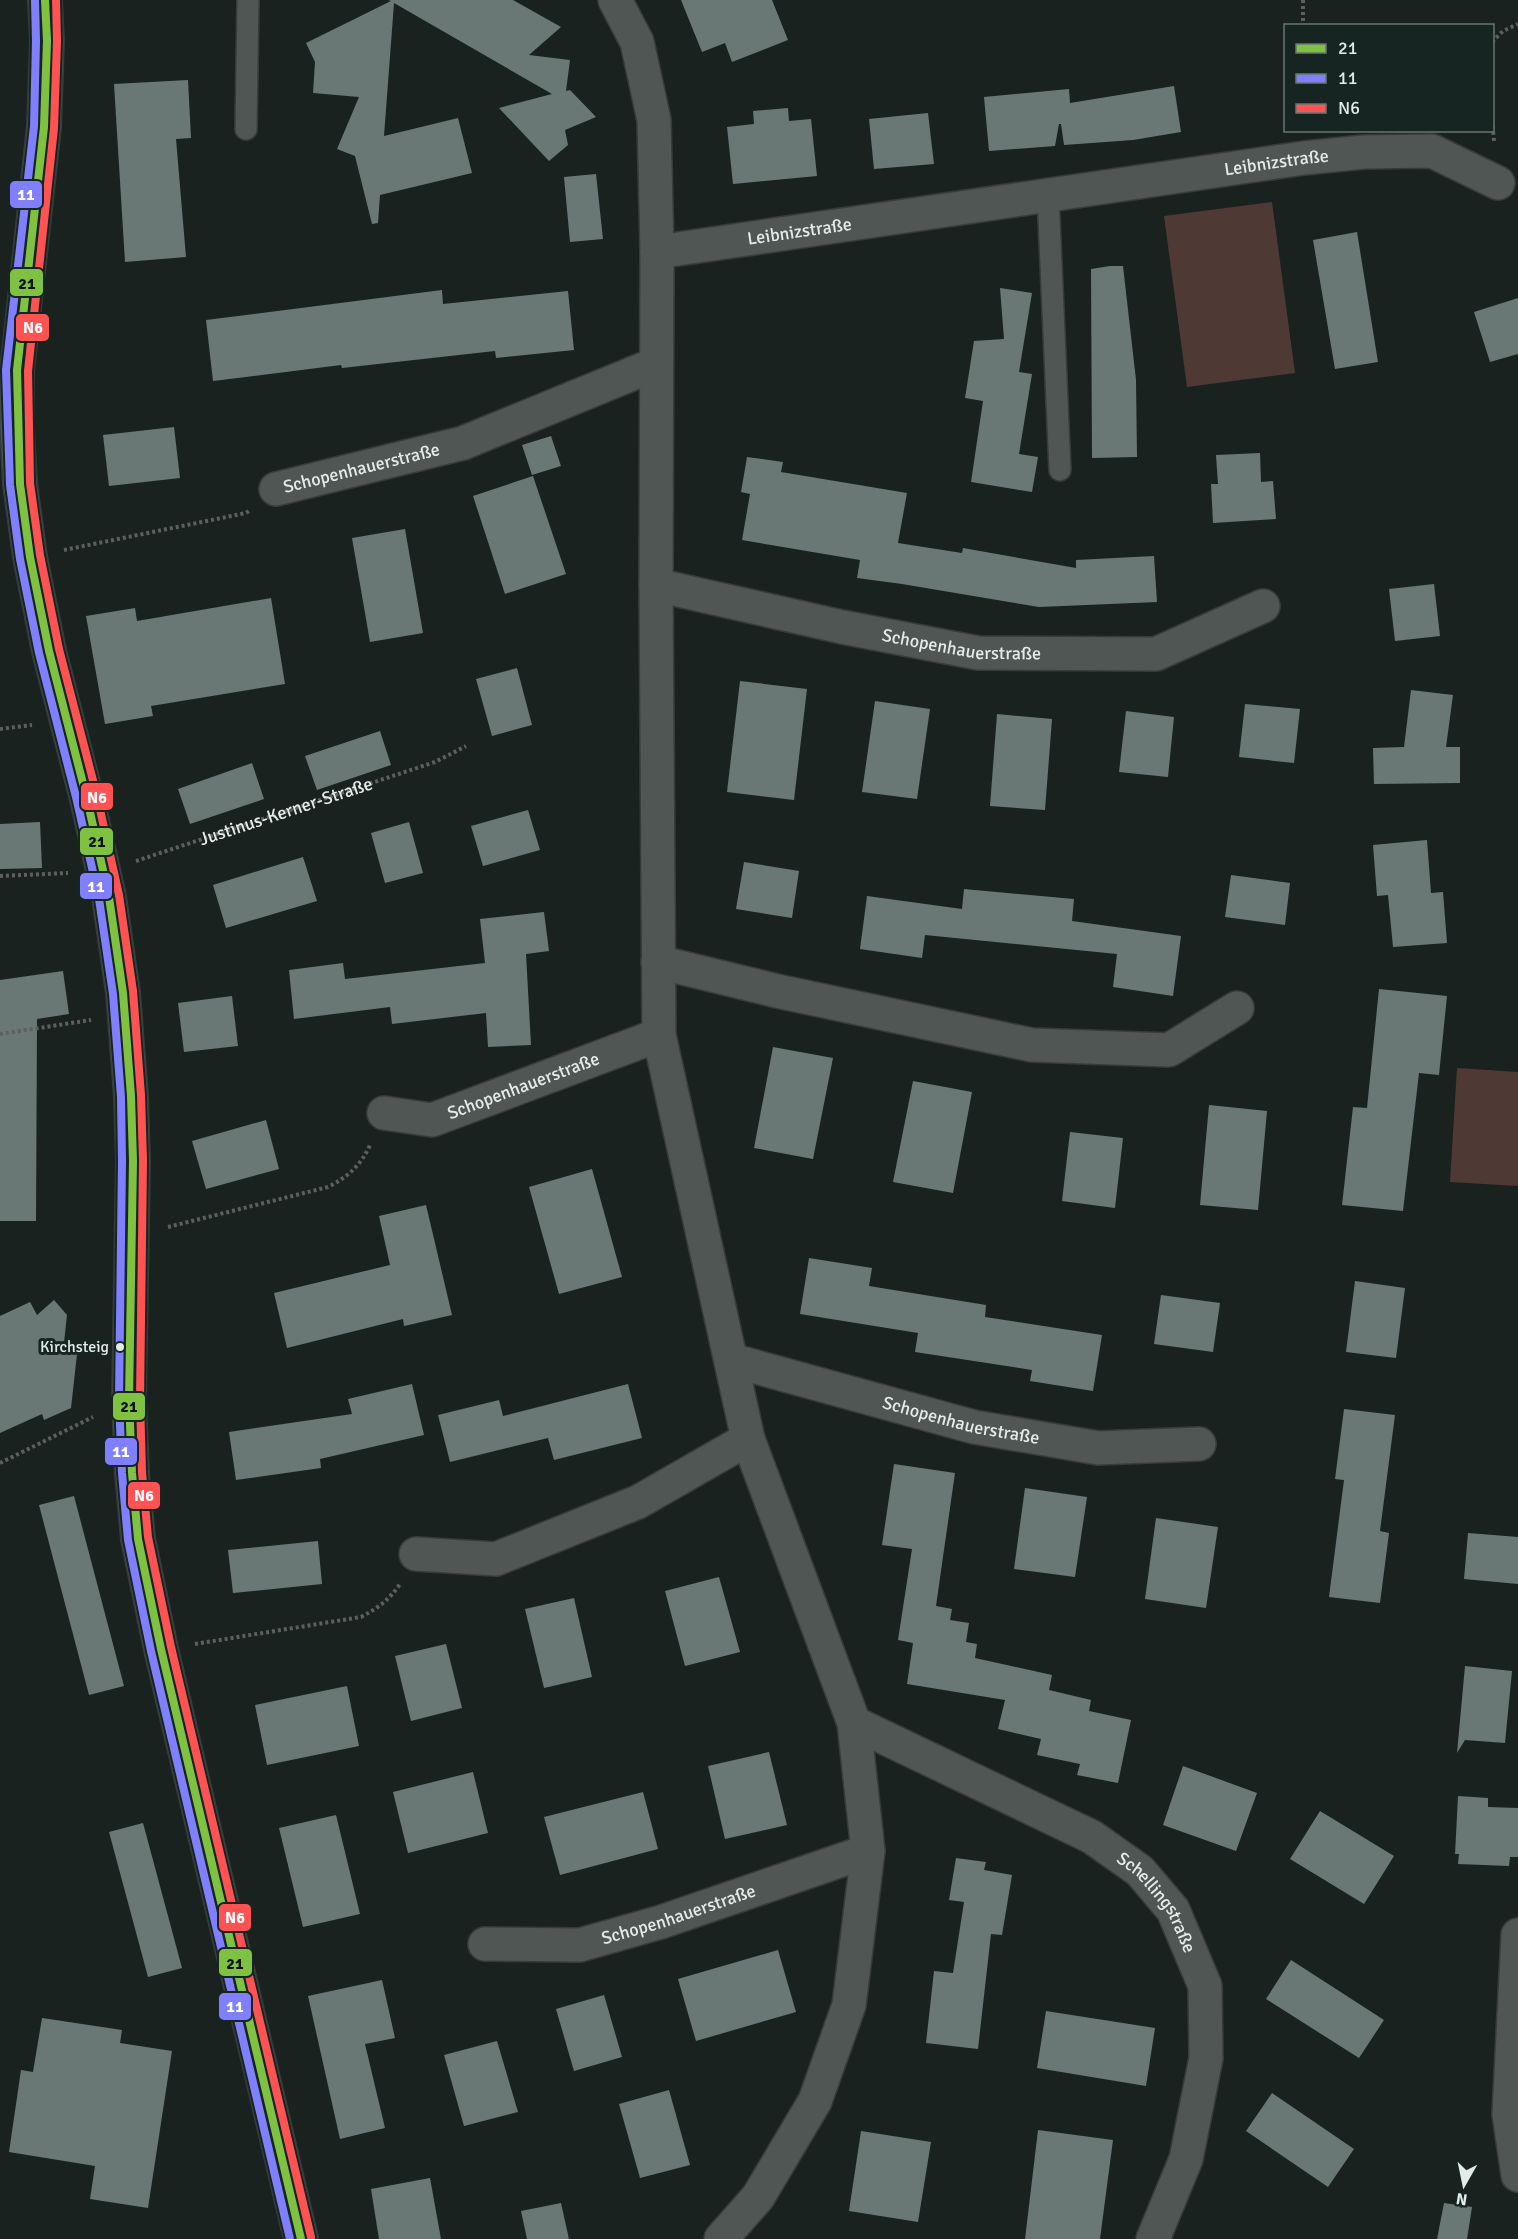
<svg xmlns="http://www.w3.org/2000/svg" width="1518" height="2239" font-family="Signika,sans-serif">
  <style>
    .green { fill: #4f3935 }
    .building { fill: #6a7875 }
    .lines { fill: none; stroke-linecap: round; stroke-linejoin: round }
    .lane-casing { stroke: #363c3b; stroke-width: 24 }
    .street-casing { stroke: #363c3b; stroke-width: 36 }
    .secondary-casing { stroke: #363c3b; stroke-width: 36 }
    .path { stroke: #5c6160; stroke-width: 4; stroke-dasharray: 3 3; stroke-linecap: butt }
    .lane { stroke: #505654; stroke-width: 21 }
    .street { stroke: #505654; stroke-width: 33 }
    .secondary { stroke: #505654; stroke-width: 33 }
    .bus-1-casing { stroke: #172522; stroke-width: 12 }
    .bus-2-casing { stroke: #172522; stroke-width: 12 }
    .bus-3-casing { stroke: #172522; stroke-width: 12 }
    .bus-1 { stroke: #7fc241; stroke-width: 8 }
    .bus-2 { stroke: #8080ff; stroke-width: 8 }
    .bus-3 { stroke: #ff5353; stroke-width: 8 }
    .bus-dot { fill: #e4ecea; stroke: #172522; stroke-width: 2 }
    .labels { text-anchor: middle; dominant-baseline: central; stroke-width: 6; stroke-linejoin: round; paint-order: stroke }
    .bus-label { font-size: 16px; fill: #e4ecea; stroke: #172522; text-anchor: end }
    .street-label { font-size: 18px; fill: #e4ecea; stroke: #172522 }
    .line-badge { stroke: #172522; stroke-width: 2 }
    .badge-label { font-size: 16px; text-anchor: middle; font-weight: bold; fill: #fff }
    .pale-badge-label { font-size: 16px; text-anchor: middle; font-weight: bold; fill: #111 }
  </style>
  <rect width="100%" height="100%" fill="#1a2220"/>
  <g class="green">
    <path d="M1272 202 1295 373 1187 387 1164 216Z"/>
    <path d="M1457 1068 1518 1072V1186L1450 1182Z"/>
  </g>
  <g class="building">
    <path d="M388 0H513L561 27 529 55 570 60 566 91 570 90 596 117 565 130 568 145 549 161 499 108 552 94 394 3 384 136 458 118 472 173 380 195 378 223 372 224 355 156 337 149 359 97 313 93 315 62 306 43 391 1Z"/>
    <path d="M681 0H772L788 40 732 62 725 43 702 52Z"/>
    <path d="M188 80 191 138 176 139 186 257 125 262 114 84Z"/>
    <path d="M1174 86 1181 132 1133 140 1064 145 1061 124H1059L1055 146 989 151 984 97 1069 89 1070 103Z"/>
    <path d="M788 108 789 121 811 119 817 176 733 184 727 127 754 124 753 111Z"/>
    <path d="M928 113 934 164 874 169 869 119Z"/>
    <path d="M596 174 603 239 570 242 564 177Z"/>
    <path d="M1357 232 1378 362 1335 369 1313 240Z"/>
    <path d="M1110 266H1123L1136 380 1137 457 1092 458 1091 269Z"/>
    <path d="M1000 288 1032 293 1019 372 1032 374 1019 454 1038 457 1032 492 971 482 983 401 965 398 974 341 1004 339Z"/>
    <path d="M442 290 443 304 568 291 574 350 496 358 495 351 342 368 341 365 213 381 206 320Z"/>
    <path d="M1518 298V354L1490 362 1474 312Z"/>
    <path d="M174 427 180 478 109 486 103 435Z"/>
    <path d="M551 436 561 466 532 475 522 445Z"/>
    <path d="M1260 453 1261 482 1273 481 1276 519 1213 523 1211 484H1218L1216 455Z"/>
    <path d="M747 457 783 462 781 472 907 493 898 543 962 553 963 548 1076 568V560L1154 556 1157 602 1039 607 902 584 857 578 860 560 742 540 750 494 741 492Z"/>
    <path d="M533 476 566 574 505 594 473 496Z"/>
    <path d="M405 529 423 633 370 642 352 538Z"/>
    <path d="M1434 584 1440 636 1395 641 1389 589Z"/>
    <path d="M271 598 285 684 151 706 153 716 105 724 86 616 135 608 137 621Z"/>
    <path d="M517 668 532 725 492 736 476 679Z"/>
    <path d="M740 681 807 689 794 800 727 792Z"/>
    <path d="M1411 690 1453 695 1446 747H1460V783L1374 784 1373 748 1404 747Z"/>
    <path d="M875 701 930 709 917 799 862 792Z"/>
    <path d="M1245 704 1300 709 1294 763 1239 757Z"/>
    <path d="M1126 711 1174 717 1168 777 1119 772Z"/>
    <path d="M997 714 1052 719 1045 810 990 806Z"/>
    <path d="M380 731 391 765 317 790 305 756Z"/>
    <path d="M252 763 264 799 190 824 178 789Z"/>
    <path d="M528 810 540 850 483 866 471 826Z"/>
    <path d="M40 822 42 868 0 869V824Z"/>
    <path d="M409 822 423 873 385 883 371 833Z"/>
    <path d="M1427 840 1431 893 1443 892 1447 943 1393 947 1388 895 1377 896 1373 845Z"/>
    <path d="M303 857 317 901 226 928 213 885Z"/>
    <path d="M744 862 799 871 792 918 736 909Z"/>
    <path d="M1231 875 1290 883 1285 925 1225 917Z"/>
    <path d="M964 889 1074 899 1072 921 1181 936 1173 996 1113 987 1117 954 925 935 922 958 860 949 867 896 962 909Z"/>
    <path d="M544 912 549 951 526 954 531 1045 488 1047 486 1013 392 1024 390 1007 294 1019 289 970 343 963 345 979 485 963 480 919Z"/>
    <path d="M63 971 69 1014 37 1019 36 1221H0V980Z"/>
    <path d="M1379 989 1447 996 1439 1075 1419 1073 1403 1211 1342 1205 1353 1107 1367 1108Z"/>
    <path d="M232 996 238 1046 184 1052 178 1003Z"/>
    <path d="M773 1047 833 1058 813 1159 754 1148Z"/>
    <path d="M913 1081 972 1092 953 1193 893 1182Z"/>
    <path d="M1209 1105 1267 1111 1258 1210 1200 1205Z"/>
    <path d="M266 1120 279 1169 206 1189 192 1141Z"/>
    <path d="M1070 1132 1123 1138 1115 1208 1062 1201Z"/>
    <path d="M592 1169 622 1277 559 1294 529 1187Z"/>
    <path d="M426 1205 452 1315 404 1326 403 1319 287 1348 274 1293 390 1265 379 1216Z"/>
    <path d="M809 1258 872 1268 869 1286 986 1305 985 1317 1102 1335 1093 1391 1030 1381 1032 1370 915 1352 918 1333 800 1314Z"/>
    <path d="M1355 1281 1405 1288 1396 1358 1346 1352Z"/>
    <path d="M1161 1295 1220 1303 1213 1352 1154 1344Z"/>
    <path d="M54 1300 67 1315 63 1352 77 1354 71 1408 44 1420 42 1414 0 1433V1316L30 1302 37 1315Z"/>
    <path d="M412 1384 424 1435 320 1459 321 1468 236 1480 229 1432 352 1414 348 1399Z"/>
    <path d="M628 1384 642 1438 554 1460 548 1438 450 1462 438 1415 499 1400 503 1416Z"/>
    <path d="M1344 1409 1395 1415 1380 1531 1389 1533 1380 1603 1329 1597 1344 1480 1335 1479Z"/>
    <path d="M894 1464 955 1473 936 1606 952 1609 950 1620 969 1623 966 1642 977 1644 975 1658 1052 1675 1049 1690 1091 1700 1089 1711 1131 1720 1118 1783 1077 1775 1080 1764 1037 1755 1041 1739 998 1729 1005 1700 907 1684 913 1643 898 1640 912 1549 882 1545Z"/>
    <path d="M1025 1488 1087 1497 1075 1577 1014 1569Z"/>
    <path d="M74 1496 124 1686 89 1695 39 1505Z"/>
    <path d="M1156 1518 1218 1527 1206 1608 1145 1599Z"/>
    <path d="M1468 1533 1518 1537V1584L1464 1579Z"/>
    <path d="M318 1541 322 1584 233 1593 228 1550Z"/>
    <path d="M719 1577 740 1652 685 1666 665 1591Z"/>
    <path d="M574 1598 592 1677 544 1688 525 1609Z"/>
    <path d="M446 1644 462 1708 411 1721 395 1656Z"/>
    <path d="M1465 1666 1512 1671 1505 1743 1465 1740 1457 1753Z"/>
    <path d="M347 1686 359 1746 267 1765 255 1705Z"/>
    <path d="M769 1752 787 1825 725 1839 708 1766Z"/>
    <path d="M1183 1766 1257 1793 1236 1851 1163 1825Z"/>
    <path d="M473 1772 488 1833 408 1853 393 1792Z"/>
    <path d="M643 1792 658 1849 560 1875 544 1817Z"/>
    <path d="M1458 1796 1488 1798V1807L1518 1808V1857H1510L1509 1866 1458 1864 1459 1854H1455Z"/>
    <path d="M1320 1811 1394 1856 1364 1904 1290 1859Z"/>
    <path d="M336 1815 360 1914 303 1927 279 1828Z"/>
    <path d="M143 1823 182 1968 148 1977 109 1832Z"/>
    <path d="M956 1858 986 1862 984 1870 1012 1875 1002 1935 991 1934 978 2049 926 2043 934 1971 953 1973 964 1902 949 1900Z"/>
    <path d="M778 1950 796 2012 696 2041 678 1979Z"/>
    <path d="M1291 1960 1384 2020 1359 2058 1266 1999Z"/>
    <path d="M382 1980 395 2038 365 2044 385 2128 340 2139 308 1996Z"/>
    <path d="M604 1995 622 2057 574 2071 556 2009Z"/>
    <path d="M1046 2011 1155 2028 1146 2086 1037 2068Z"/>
    <path d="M42 2018 122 2030 120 2043 172 2051 148 2208 90 2199 95 2166 9 2152 21 2070 33 2072Z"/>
    <path d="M497 2041 518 2112 464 2126 444 2055Z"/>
    <path d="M669 2090 690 2165 640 2178 619 2104Z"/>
    <path d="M1272 2093 1354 2149 1328 2187 1246 2131Z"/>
    <path d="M1038 2130 1113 2140 1100 2239H1025Z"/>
    <path d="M861 2131 931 2142 918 2222 849 2211Z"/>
    <path d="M430 2178 441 2239H379L371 2189Z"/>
    <path d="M561 2203 569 2239H527L521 2211Z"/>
    <path d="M1444 2203 1472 2207 1467 2239H1437Z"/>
  </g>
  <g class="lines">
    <g class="lane-casing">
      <g id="lane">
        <path d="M246 129 248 0"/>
        <path d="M1048 195 1060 470"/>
      </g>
    </g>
    <g class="street-casing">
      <g id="street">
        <path d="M615 0 637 42 654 120 657 252 656 585 659 1035 748 1439 854 1723 868 1851 849 2005 815 2101 758 2197 721 2239"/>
        <path id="s2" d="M657 252 1304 158 1364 152 1432 151 1498 183"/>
        <path id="s3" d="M276 489 463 443 656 364"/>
        <path id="s4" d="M656 585 842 627 978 653 1156 654 1263 606"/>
        <path d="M658 962 777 991 1032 1045 1169 1050 1237 1008"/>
        <path id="s5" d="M384 1113 432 1120 659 1035"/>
        <path id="s6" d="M731 1360 974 1427 1098 1448 1199 1444"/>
        <path d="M416 1554 496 1559 638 1502 748 1439"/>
        <path id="s7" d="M854 1723 1092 1837 1140 1871 1173 1910 1205 1986 1206 2058 1186 2159 1153 2239"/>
        <path d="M1518 1935 1509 2114 1518 2175"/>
        <path id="s8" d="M485 1944 580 1945 661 1922 868 1851"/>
      </g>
    </g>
    <g class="secondary-casing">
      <path id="secondary" d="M45 0 47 41 44 127 17 370V427L20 484 30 557 49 651 87 799 109 897 123 993 131 1096 133 1161 129 1400 132 1473 138 1539 161 1649 301 2239"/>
    </g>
    <g class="path">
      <path d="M1303 0V26"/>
      <path d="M1492 42 1503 31 1518 24"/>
      <path d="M1492 120 1494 141"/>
      <path d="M64 550 246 513 250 510"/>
      <path d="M0 729 32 725"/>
      <path id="s1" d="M136 861 435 762 466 746"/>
      <path d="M0 876 68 873"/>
      <path d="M0 1034 91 1020"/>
      <path d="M168 1227 328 1187C348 1177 361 1165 370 1145"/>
      <path d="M0 1463 93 1417"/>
      <path d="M195 1644 361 1617C378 1608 389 1600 400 1584"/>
    </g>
    <use href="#lane" class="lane"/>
    <use href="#street" class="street"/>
    <use href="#secondary" class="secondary"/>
    <g class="bus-1-casing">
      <path id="bus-1" d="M45 0 47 41 44 127 17 370 20 484 30 557 49 651 87 799 109 897 123 993 131 1096 133 1161 129 1400 132 1473 138 1539 161 1649 301 2239"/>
    </g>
    <g class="bus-2-casing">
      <path id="bus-2" d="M35 1 36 41 34 126 6 370 10 485 20 559 39 653 77 801 99 899 113 994 121 1097 122 1161 119 1400 122 1473 128 1540 151 1651 290 2239"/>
    </g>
    <g class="bus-3-casing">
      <path id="bus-3" d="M56 0 57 41 54 128 28 371 30 483 40 555 59 649 97 796 119 895 133 991 141 1095 143 1161 140 1400 142 1472 148 1537 171 1647 311 2237"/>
    </g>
    <use href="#bus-1" class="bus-1"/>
    <use href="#bus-2" class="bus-2"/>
    <use href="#bus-3" class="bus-3"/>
  </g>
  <circle class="bus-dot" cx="120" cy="1347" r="5"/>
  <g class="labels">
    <g class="bus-label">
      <text x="109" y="1347">Kirchsteig</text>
    </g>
    <g class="street-label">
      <text stroke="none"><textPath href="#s2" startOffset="626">Leibnizstraße</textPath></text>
      <text stroke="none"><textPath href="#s2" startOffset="144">Leibnizstraße</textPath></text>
      <text stroke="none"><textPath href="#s3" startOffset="88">Schopenhauerstraße</textPath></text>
      <text stroke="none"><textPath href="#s4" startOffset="312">Schopenhauerstraße</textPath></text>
      <text stroke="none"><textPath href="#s1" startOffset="158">Justinus-Kerner-Straße</textPath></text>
      <text stroke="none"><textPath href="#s5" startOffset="146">Schopenhauerstraße</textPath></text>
      <text stroke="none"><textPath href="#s6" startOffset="238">Schopenhauerstraße</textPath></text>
      <text stroke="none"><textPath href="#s7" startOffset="358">Schellingstraße</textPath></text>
      <text stroke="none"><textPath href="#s8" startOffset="198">Schopenhauerstraße</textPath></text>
    </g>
  </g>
  <g class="line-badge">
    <rect x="9" y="180" width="34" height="29" rx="6" fill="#8080ff"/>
    <rect x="9" y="268" width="35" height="29" rx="6" fill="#7fc241"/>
    <rect x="15" y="313" width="35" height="29" rx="6" fill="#ff5353"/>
    <rect x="80" y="782" width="34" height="29" rx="6" fill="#ff5353"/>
    <rect x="79" y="827" width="35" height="29" rx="6" fill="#7fc241"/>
    <rect x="79" y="872" width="34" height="28" rx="6" fill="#8080ff"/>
    <rect x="112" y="1392" width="34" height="29" rx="6" fill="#7fc241"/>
    <rect x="104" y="1437" width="34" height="29" rx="6" fill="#8080ff"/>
    <rect x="127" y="1481" width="34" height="29" rx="6" fill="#ff5353"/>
    <rect x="218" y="1903" width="34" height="29" rx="6" fill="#ff5353"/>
    <rect x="218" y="1948" width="35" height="29" rx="6" fill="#7fc241"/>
    <rect x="218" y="1992" width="34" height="29" rx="6" fill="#8080ff"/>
  </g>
  <g class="badge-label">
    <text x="26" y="200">11</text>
    <text x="33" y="333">N6</text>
    <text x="97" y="803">N6</text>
    <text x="96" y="892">11</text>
    <text x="121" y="1457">11</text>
    <text x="144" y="1501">N6</text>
    <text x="235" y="1923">N6</text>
    <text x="235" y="2012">11</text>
  </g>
  <g class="pale-badge-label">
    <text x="27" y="289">21</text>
    <text x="97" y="847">21</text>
    <text x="129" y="1412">21</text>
    <text x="235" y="1969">21</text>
  </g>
  <rect x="1284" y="24" width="210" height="108" fill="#172522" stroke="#697572" stroke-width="1.5"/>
  <rect x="1296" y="44" width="30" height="9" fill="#7fc241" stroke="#697572" stroke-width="1.5"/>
  <text x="1338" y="54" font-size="18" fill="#e4ecea">21</text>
  <rect x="1296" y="74" width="30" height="9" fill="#8080ff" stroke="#697572" stroke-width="1.5"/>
  <text x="1338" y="84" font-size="18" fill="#e4ecea">11</text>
  <rect x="1296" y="104" width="30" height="9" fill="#ff5353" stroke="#697572" stroke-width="1.5"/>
  <text x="1338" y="114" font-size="18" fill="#e4ecea">N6</text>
  <g transform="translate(1464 2185) rotate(189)" stroke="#172522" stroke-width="4.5" paint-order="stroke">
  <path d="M0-4.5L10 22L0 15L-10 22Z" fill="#e4ecea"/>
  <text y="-9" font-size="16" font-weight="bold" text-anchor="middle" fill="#e4ecea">N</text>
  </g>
</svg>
